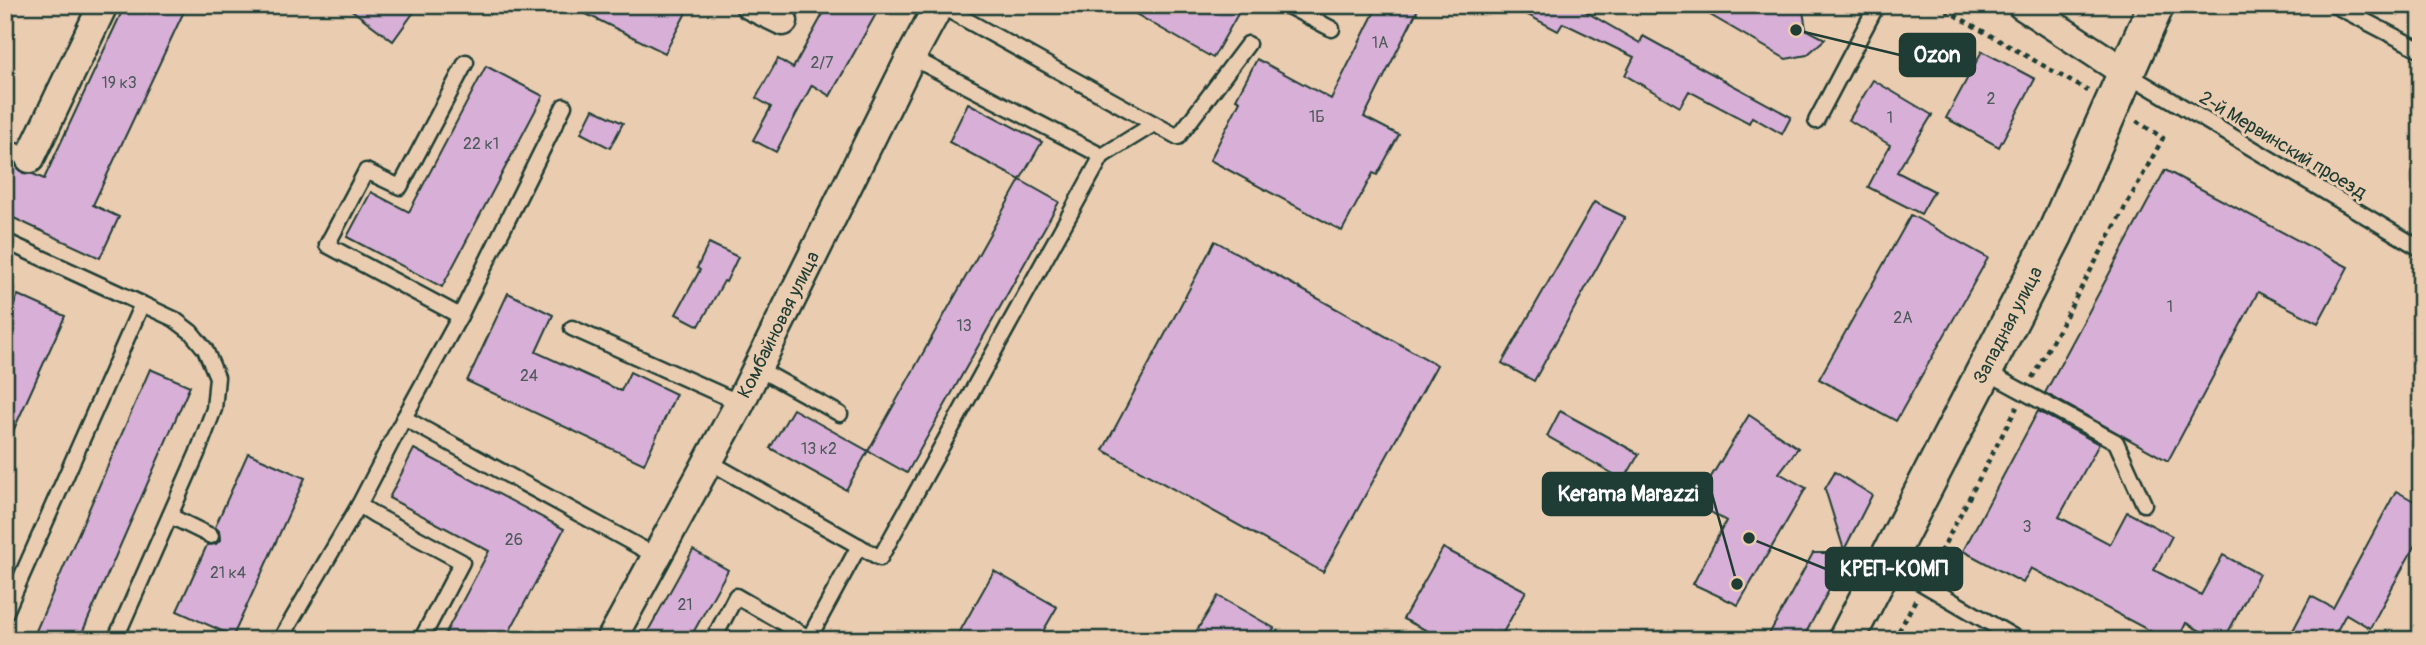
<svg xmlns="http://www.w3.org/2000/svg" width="2426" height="645" font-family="Pangolin,sans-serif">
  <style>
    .building { fill: #d8afd6; stroke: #1f3d34; stroke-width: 2 }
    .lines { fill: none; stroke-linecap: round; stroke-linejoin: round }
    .service-casing { stroke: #1f3d34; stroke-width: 19 }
    .minor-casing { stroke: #1f3d34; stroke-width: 33 }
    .tertiary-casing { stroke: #1f3d34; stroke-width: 40 }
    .path { stroke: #1f3d34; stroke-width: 4.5; stroke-dasharray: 5 5; stroke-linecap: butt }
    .service { stroke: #eacdb1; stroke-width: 14 }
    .minor { stroke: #eacdb1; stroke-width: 28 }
    .tertiary { stroke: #eacdb1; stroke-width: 35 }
    .labels { text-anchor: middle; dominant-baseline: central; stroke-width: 6; stroke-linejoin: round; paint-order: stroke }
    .number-label { font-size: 16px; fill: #4d5a5c }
    .street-label { font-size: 19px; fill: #1f3d34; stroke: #eacdb1 }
    .leader { fill: none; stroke: #1f3d34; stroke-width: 2.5 }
    .callout-dot { fill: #1f3d34; stroke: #eacdb1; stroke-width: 2.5 }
    .callout { fill: #1f3d34; stroke: #1f3d34; stroke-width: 2.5 }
    .callout-label { font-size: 21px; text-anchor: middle; font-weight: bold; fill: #fff }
  </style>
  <rect width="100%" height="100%" fill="#eacdb1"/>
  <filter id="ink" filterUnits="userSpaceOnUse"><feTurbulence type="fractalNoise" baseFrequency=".0143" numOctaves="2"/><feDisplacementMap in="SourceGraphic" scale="14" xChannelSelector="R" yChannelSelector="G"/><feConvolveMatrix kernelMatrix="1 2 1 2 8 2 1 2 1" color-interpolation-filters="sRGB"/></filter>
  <g filter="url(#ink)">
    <g class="building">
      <path d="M125 5H187L93 205 119 217 100 258 5 214V161L16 166 23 173 33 174 44 179Z"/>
      <path d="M345 5H419L393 41Z"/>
      <path d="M568 5H690L665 53Z"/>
      <path d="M828 5H881L830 96 812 85 776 152 753 140 771 107 756 98 778 59 793 68Z"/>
      <path d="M1120 5H1243L1213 58Z"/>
      <path d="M1378 5H1420L1364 117 1399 135 1377 175 1373 173 1342 231 1210 160 1240 101 1236 99 1257 59 1331 99Z"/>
      <path d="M1509 5H1574L1640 43 1643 36 1791 117 1782 134 1752 117 1749 123 1689 91 1680 107 1625 75 1634 57 1563 23 1558 31Z"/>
      <path d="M1693 5H1802L1806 29 1825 39 1807 55 1786 59Z"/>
      <path d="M1982 51 2035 79 1999 147 1946 118Z"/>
      <path d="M486 66 543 96 442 287 347 237 371 192 409 212Z"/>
      <path d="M1873 80 1932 115 1897 172 1934 191 1921 214 1868 187 1890 145 1849 120Z"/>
      <path d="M968 103 1042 142 1020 180 949 142Z"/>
      <path d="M593 109 623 123 610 148 581 133Z"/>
      <path d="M2165 170 2348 267 2318 323 2258 292 2168 461 2045 393Z"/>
      <path d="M1020 180 1059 202 907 473 868 451Z"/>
      <path d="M1594 202 1625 217 1534 381 1502 363Z"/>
      <path d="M1911 215 1988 258 1896 421 1819 379Z"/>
      <path d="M1215 241 1437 365 1323 572 1103 450Z"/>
      <path d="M709 243 738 257 726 282 724 281 699 326 676 314 700 270 697 268Z"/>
      <path d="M508 293 553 315 536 352 621 391 630 372 676 394 644 464 467 381Z"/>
      <path d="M18 295 65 316 5 449V325Z"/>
      <path d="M150 369 190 386 79 640H32Z"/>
      <path d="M793 409 868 451 846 490 770 448Z"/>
      <path d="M1560 411 1639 454 1624 480 1547 436Z"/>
      <path d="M2038 411 2099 444 2059 517 2110 544 2127 512 2172 536 2154 570 2201 595 2223 555 2259 574 2224 640H2217L2186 623 2178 640H2167L2031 568 2023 583 1963 551Z"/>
      <path d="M1749 415 1798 448 1779 473 1806 488 1738 605 1693 584 1726 521 1695 503Z"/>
      <path d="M414 449 564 529 505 640H456L445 634 489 551 389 498Z"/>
      <path d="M248 453 305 478 233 636 177 611 207 545 216 544 220 540 219 531 215 527Z"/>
      <path d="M1835 472 1872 495 1844 550 1825 489Z"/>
      <path d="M2396 491 2421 505V534L2370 628 2346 614 2332 640H2288L2311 596 2333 608Z"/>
      <path d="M1443 548 1526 591 1499 640H1446L1403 619Z"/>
      <path d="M693 550 728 570 689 640H643Z"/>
      <path d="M1813 553H1849L1802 640H1766Z"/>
      <path d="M994 571 1057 607 1038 640H955Z"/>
      <path d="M1218 596 1274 628 1267 640H1191Z"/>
    </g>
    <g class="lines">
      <g class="service-casing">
        <g id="service">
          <path d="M939 5 1178 137 1248 44"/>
          <path d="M1286 5 1332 29"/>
          <path d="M2334 5 2421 50"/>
          <path d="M783 21 792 5"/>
          <path d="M2126 73 2421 249"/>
          <path d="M1816 121 1877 5"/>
          <path d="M5 146 30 158"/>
          <path d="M1102 156 1154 124"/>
          <path d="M5 241 142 304 5 614"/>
          <path d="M460 316 327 245 366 171 400 187 466 62"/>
          <path d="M572 328 740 403"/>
          <path d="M757 368 840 414"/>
          <path d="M1985 371 2116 442 2144 504"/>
          <path d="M404 418 460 316 564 106"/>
          <path d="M708 461 880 558 1102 156 911 57"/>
          <path d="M170 516 211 536"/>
          <path d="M1887 563 2019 640"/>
          <path d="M115 640 197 454 214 409 217 377 205 349 191 332 174 319 142 304"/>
          <path d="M280 640 359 505"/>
          <path d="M421 640 462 562 375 515 359 505 404 418 656 556"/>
          <path d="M713 640 736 596 809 638"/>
          <path d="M808 640 859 546"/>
        </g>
      </g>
      <g class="minor-casing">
        <g id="minor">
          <path d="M750 5 783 21"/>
          <path d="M2022 5 2126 73"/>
          <path d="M30 158 103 5"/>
          <path id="s1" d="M611 640 740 403 911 57 939 5"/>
        </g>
      </g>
      <g class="tertiary-casing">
        <g id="tertiary">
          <path id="s2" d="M1846 640 2055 234 2156 5"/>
        </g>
      </g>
      <g class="path">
        <path d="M1937 5 2088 91"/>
        <path d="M2032 378 2163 138 2135 120"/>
        <path d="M1931 570 2017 407"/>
        <path d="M1894 640 1916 599"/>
      </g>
      <use href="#service" class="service"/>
      <use href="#minor" class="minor"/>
      <use href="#tertiary" class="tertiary"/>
    </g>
  </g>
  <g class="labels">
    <g class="number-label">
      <text x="1380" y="43">1А</text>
      <text x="822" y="63">2/7</text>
      <text x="119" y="83">19 к3</text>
      <text x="1991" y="99">2</text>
      <text x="1317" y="117">1Б</text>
      <text x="1890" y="118">1</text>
      <text x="481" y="144">22 к1</text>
      <text x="2170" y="307">1</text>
      <text x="1903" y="318">2А</text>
      <text x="964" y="326">13</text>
      <text x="529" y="376">24</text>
      <text x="819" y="449">13 к2</text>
      <text x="2027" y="527">3</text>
      <text x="514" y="540">26</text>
      <text x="228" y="573">21 к4</text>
      <text x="685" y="605">21</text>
    </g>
    <g class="street-label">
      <text transform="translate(2283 145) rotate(31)">2-й Мервинский проезд</text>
      <text stroke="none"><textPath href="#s1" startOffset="357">Комбайновая улица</textPath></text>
      <text stroke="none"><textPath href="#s2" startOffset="354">Западная улица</textPath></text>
    </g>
  </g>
  <path class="leader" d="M1796 30L1900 55M1737 584L1712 494M1749 538L1826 569"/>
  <g class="callout-dot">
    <circle cx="1796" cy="30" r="7"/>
    <circle cx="1737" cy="584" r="7"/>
    <circle cx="1749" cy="538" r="7"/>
  </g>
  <g class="callout">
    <rect x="1900" y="34" width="75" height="42" rx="7"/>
    <rect x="1543" y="473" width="169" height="42" rx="7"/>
    <rect x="1826" y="548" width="136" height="42" rx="7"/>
  </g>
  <g class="callout-label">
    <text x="1937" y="62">Ozon</text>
    <text x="1628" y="501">Kerama Marazzi</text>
    <text x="1894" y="576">КРЕП-КОМП</text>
  </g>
  <rect width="2426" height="645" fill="none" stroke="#eacdb1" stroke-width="28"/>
  <rect x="14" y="14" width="2398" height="617" fill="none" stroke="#1f3d34" stroke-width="2.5" filter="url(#ink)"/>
</svg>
